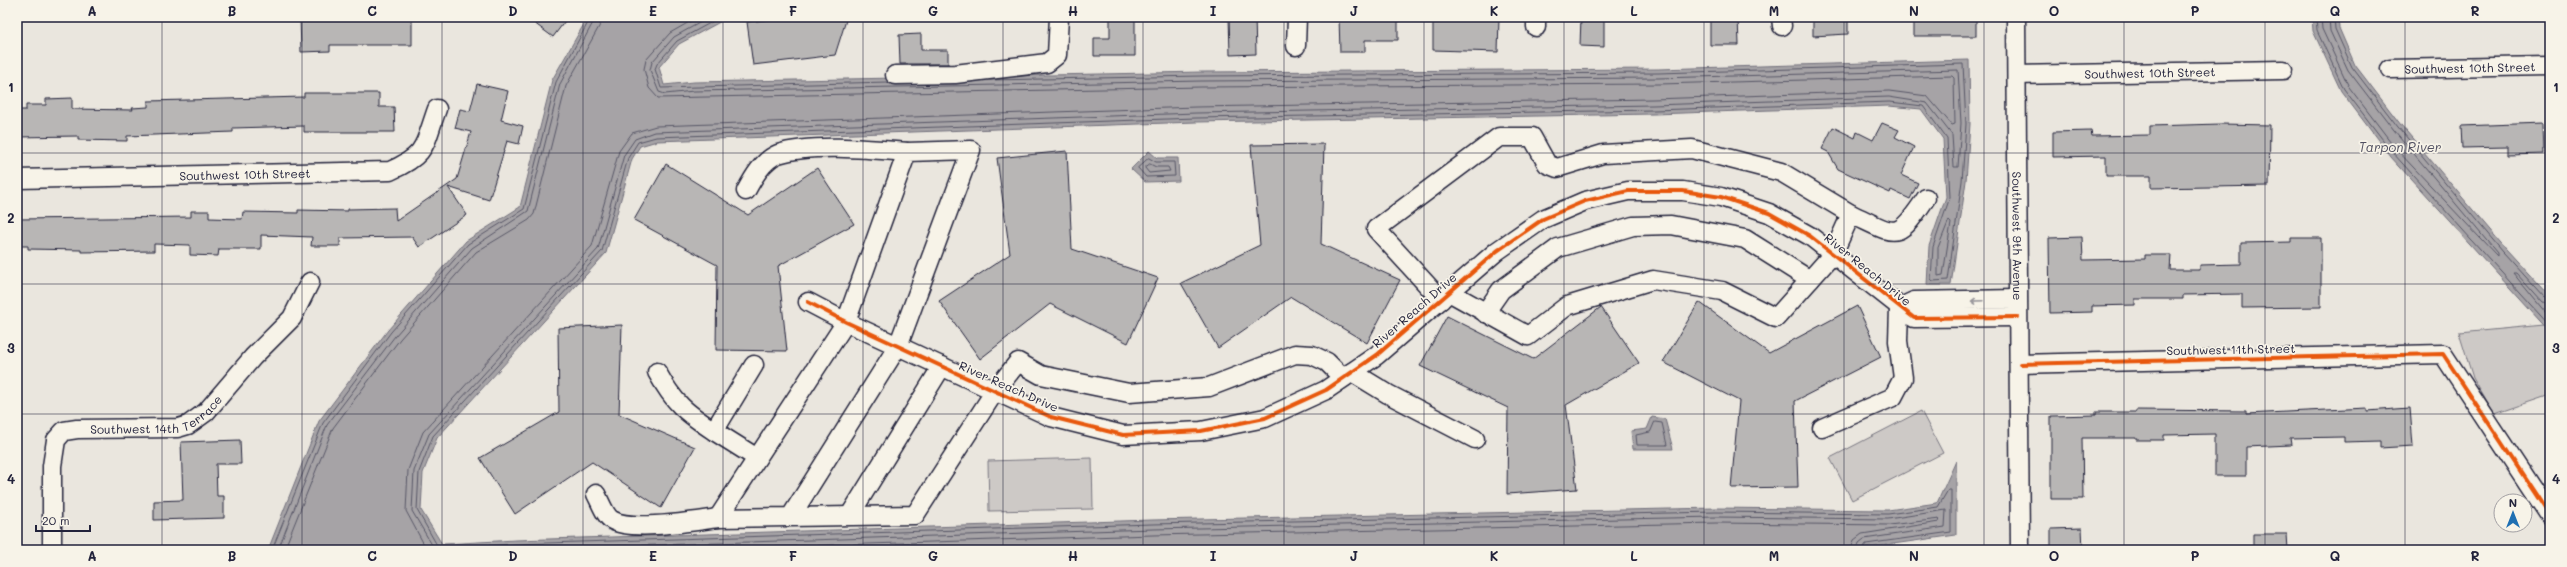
<svg xmlns="http://www.w3.org/2000/svg" width="2567" height="567" font-family="Mali,sans-serif">
  <style>
    .green { fill: #cdc9c6; stroke: #787680 }
    .water { fill: #a6a3a6; stroke: #716f7b }
    .lines { fill: none; stroke-linecap: round; stroke-linejoin: round }
    .shore { stroke: #575666; stroke-width: 1 }
    .building { fill: #b8b6b5; stroke: #22223b }
    .minor-casing { stroke: #22223b; stroke-width: 21 }
    .minor { stroke: #f7f3e8; stroke-width: 18 }
    .cycleway-casing { stroke: #f7f3e8; stroke-width: 6 }
    .cycleway { stroke: #e8590c; stroke-width: 4 }
    .oneway { stroke: #97959a }
    .grid { fill: none; stroke: #22223b; stroke-width: 1; stroke-opacity: 0.55 }
    .labels { text-anchor: middle; dominant-baseline: central; stroke-width: 3.5; stroke-linejoin: round; paint-order: stroke }
    .street-label { font-size: 12px; fill: #22223b; stroke: #f7f3e8 }
    .water-label { font-size: 13px; font-style: italic; fill: #504f60; stroke: #f7f3e8 }
    .neatline { fill: none; stroke: #22223b; stroke-width: 1.5 }
    .grid-label { font-size: 13px; text-anchor: middle; font-weight: bold; fill: #22223b }
  </style>
  <rect width="100%" height="100%" fill="#eae6de"/>
  <filter id="ink" filterUnits="userSpaceOnUse"><feTurbulence type="fractalNoise" baseFrequency=".025" numOctaves="2"/><feDisplacementMap in="SourceGraphic" scale="8" xChannelSelector="R" yChannelSelector="G"/><feConvolveMatrix kernelMatrix="1 2 1 2 8 2 1 2 1" color-interpolation-filters="sRGB"/></filter>
  <g filter="url(#ink)">
    <g class="green">
      <path d="M2544 325 2550 332V395L2494 414 2473 378 2459 333Z"/>
      <path d="M1921 411 1943 453 1852 500 1830 458Z"/>
      <path d="M1092 458 1093 509 989 511 988 461Z"/>
    </g>
    <g class="water">
      <path d="M588 17H729L679 44 659 67 664 85 694 82 1202 72 1658 69 1969 60 1970 124 1966 181 1951 285H1927L1929 246 1946 197 1943 139 1921 109 1889 106 1654 114 1196 122 657 141 640 146 632 159 606 253 437 438 423 473 421 510 442 544 516 540 1152 520 1716 508 1888 510 1937 503 1956 461V535L1851 550H268L319 421 388 330 466 241 520 207 552 80Z"/>
      <path d="M2312 17H2338L2339 28 2355 65 2401 125 2506 249 2550 297V332L2390 156 2341 91 2313 31Z"/>
      <path d="M1149 151 1157 158H1178L1179 181 1145 182 1131 169Z"/>
      <path d="M1652 417 1665 419 1673 449H1633L1631 431 1647 429Z"/>
    </g>
    <g class="lines">
      <g class="shore">
        <path d="M721 17 677 41 657 64 655 69 661 88 888 82"/>
        <path d="M2316 17 2317 31 2344 89 2393 153 2550 326"/>
        <path d="M2321 17 2322 29 2349 87 2397 150 2497 256V253L2394 130 2348 70 2330 31 2329 17"/>
        <path d="M2334 17 2335 29 2352 67 2398 127 2503 252 2545 298 2550 300"/>
        <path d="M990 80 1202 76 1658 73 1963 64 1966 124 1962 181 1948 280 1933 281 1931 279 1933 247 1950 197 1947 139 1923 106 1890 102 1654 110 1196 118 656 137 638 142 628 158 602 251 433 436 419 472 417 510 438 547 442 548 516 544 1152 524 1716 512 1888 514 1938 507 1948 490H1951V532L1866 544 1862 550"/>
        <path d="M1149 158 1156 162H1174L1175 176 1146 177 1138 168Z"/>
        <path d="M1150 164 1156 167H1168L1170 171 1149 173 1145 168Z"/>
        <path d="M1949 221 1951 223 1943 275 1938 276V248Z"/>
        <path d="M2550 305 2542 302 2516 273H2513L2550 318"/>
        <path d="M1655 422 1662 423 1667 445H1637L1636 435 1650 432Z"/>
        <path d="M272 550 323 423 391 332 468 244 524 209 556 82 591 17"/>
        <path d="M278 550 327 425 395 336 472 248 528 211 560 84 596 17"/>
        <path d="M284 550 333 428 400 339 476 252 529 220 534 214 566 86 600 25 602 17"/>
        <path d="M427 550 406 511 408 470 423 432 592 246 619 151 632 133 656 126 1196 107 1653 99 1889 91 1927 96 1952 125 1955 124 1954 78 1952 76 1659 84 1202 87 658 98 649 88 644 69 646 60 670 33 698 17"/>
        <path d="M435 550 412 511 414 471 429 434 598 249 624 155 635 139 654 132 1196 113 1653 105 1889 97 1927 103 1952 135 1954 167H1958L1961 123 1958 70 1658 78 1202 81 694 91 665 94 659 92 650 70 652 62 674 37 710 17"/>
        <path d="M499 550 1153 529 1716 517 1888 519 1946 510 1945 527 1864 539 1859 543 1857 550"/>
        <path d="M679 550 1153 535 1716 523 1889 525 1940 519 1939 522 1862 534 1854 540 1851 550"/>
      </g>
    </g>
    <g class="building">
      <path d="M300 17H412V45H330V51L301 52Z"/>
      <path d="M526 17H568L553 37Z"/>
      <path d="M792 17H847L835 55 753 65 747 22Z"/>
      <path d="M1110 17H1135V56H1094V38H1110Z"/>
      <path d="M1229 17H1255L1256 54 1230 55Z"/>
      <path d="M1339 17H1398V40H1365V52H1340Z"/>
      <path d="M1433 17H1499L1498 52 1433 50Z"/>
      <path d="M1581 17H1604V47L1580 46Z"/>
      <path d="M1710 17H1738L1739 45H1710Z"/>
      <path d="M1813 17H1848V34L1813 36Z"/>
      <rect x="1914" y="17" width="62" height="19"/>
      <path d="M921 34V50H948V64H900L899 35Z"/>
      <path d="M477 84 508 91 501 120 523 126 519 144 507 141 489 200 448 187 467 215 419 247 412 237 340 238V246H311L312 237 261 235V249H219L218 256 190 255V245L154 244V251L81 252V250L28 249V246H17V219L191 217V211H209V218L242 219 243 212 298 213V210L348 211V209L395 208 396 221 457 179 471 132 455 128 460 109 470 111Z"/>
      <path d="M304 93H379V107H394L395 132H304V126L233 128V132L127 136V141L78 140V136L17 137V110H26V105H46V99L72 98V109L133 110 132 108 148 107V101L304 97Z"/>
      <path d="M1882 123 1899 130 1895 137 1914 147 1901 175 1918 183 1910 199 1891 190 1890 193 1838 169 1828 152 1822 149 1833 127 1855 138 1857 132 1873 140Z"/>
      <path d="M2543 123 2544 154 2507 155V147L2462 148 2461 126Z"/>
      <path d="M2221 124 2270 125 2269 186 2151 188V176H2106V156L2053 157V132L2091 131 2092 136 2150 135V126Z"/>
      <path d="M1324 144 1321 244 1400 280 1367 343 1291 297 1218 348 1181 283 1260 245 1251 145Z"/>
      <path d="M1067 151 1072 249 1158 278 1128 343 1050 304 980 359 939 301 1010 254 997 158Z"/>
      <path d="M666 164 748 215 817 168 854 224 778 266 787 351 716 350 717 265 634 220Z"/>
      <path d="M2082 237 2083 260 2145 259V255H2171L2170 270H2200V265L2241 264V243L2292 242V238H2321V307L2242 308V294L2183 295V299H2135V305L2092 306V312L2050 313 2049 238Z"/>
      <path d="M1699 302 1769 353 1857 306 1881 357 1795 401 1798 487 1731 488 1739 401 1663 362Z"/>
      <path d="M1601 307 1639 363 1566 405 1577 489 1507 494 1508 408 1420 366 1447 316 1533 359Z"/>
      <path d="M622 325 619 414 695 447 661 508 592 462 515 514 480 458 559 412 558 328Z"/>
      <path d="M2367 408V411L2410 408 2413 446 2380 448V441L2344 442V437L2290 438 2291 445 2246 447V476H2215V434L2164 435V440H2136V438H2082L2083 499H2051V416L2096 415V412H2136V410L2246 411V414Z"/>
      <path d="M240 440 241 464H216L217 496H224V518L154 520V501L183 500 181 442Z"/>
      <path d="M2082 528 2083 550H2051V529Z"/>
      <path d="M2253 534H2287L2288 550H2253Z"/>
    </g>
    <g class="lines">
      <g class="minor-casing">
        <g id="minor">
          <path d="M1781 17 1782 26"/>
          <path id="s1" d="M2016 17 2020 550"/>
          <path d="M1536 27V17"/>
          <path d="M1296 46 1297 17"/>
          <path id="s2" d="M2390 69 2550 66"/>
          <path d="M895 75 955 74 1047 63 1057 55 1059 17"/>
          <path id="s3" d="M2017 75 2283 70"/>
          <path id="s4" d="M17 179 390 171C428 154 424 145 437 109"/>
          <path d="M746 191C753 178 763 160 778 154 811 143 872 149 907 152"/>
          <path d="M1851 214C1897 235 1896 243 1926 198"/>
          <path d="M1441 300 1376 229 1499 137H1532L1547 164 1557 168 1603 154 1692 149 1781 172 1851 214 1833 254 1776 318 1722 291 1653 280 1567 306 1528 336 1449 292"/>
          <path d="M808 302 846 322 1051 417 1123 435 1201 431 1265 418 1326 390 1377 355 1497 251 1543 219 1585 201 1628 191H1683L1721 197 1769 213 1810 236 1914 318 2017 317"/>
          <path d="M1899 308 1914 301 2016 299"/>
          <path d="M1485 313 1501 290 1558 248 1633 226 1671 225 1745 239 1810 280"/>
          <path d="M2020 364 2443 354 2550 516"/>
          <path d="M754 365 714 431 757 458"/>
          <path d="M657 372C674 403 685 412 714 431"/>
          <path d="M1352 372 1388 394 1475 439"/>
          <path d="M1822 428 1893 397 1903 378 1898 341 1899 308"/>
          <path d="M596 494C600 501 605 516 612 520 631 532 695 521 718 518"/>
          <path d="M850 515 942 366"/>
          <path d="M791 516 898 346 971 150 907 152 846 322 718 518 915 515 995 391 1018 362 1041 375 1129 393 1209 387 1295 354 1312 355 1327 362 1343 378"/>
          <path id="s5" d="M52 550V466L56 440 64 431 77 429 178 428 188 425 206 412 253 357 292 318 310 282"/>
        </g>
      </g>
      <use href="#minor" class="minor"/>
      <g class="cycleway-casing">
        <g id="cycleway">
          <path d="M808 302 846 322 1051 417 1123 435 1201 431 1265 418 1326 390 1377 355 1497 251 1543 219 1585 201 1628 191H1683L1721 197 1769 213 1810 236 1914 318 2017 317"/>
          <path d="M2020 364 2443 354 2550 516"/>
        </g>
      </g>
      <use href="#cycleway" class="cycleway"/>
    </g>
    <defs><path id="oneway-shaft" d="M-6 0H5M1.5-3L5.5 0L1.5 3" fill="none" stroke-width="1.6" stroke-linecap="round" stroke-linejoin="round"/></defs>
    <use class="oneway" href="#oneway-shaft" transform="translate(1977 301) rotate(178)"/>
  </g>
  <path class="grid" d="M162 17V550M302 17V550M442 17V550M583 17V550M723 17V550M863 17V550M1003 17V550M1143 17V550M1284 17V550M1424 17V550M1564 17V550M1704 17V550M1844 17V550M1984 17V550M2124 17V550M2265 17V550M2405 17V550M17 153H2550M17 284H2550M17 414H2550"/>
  <g class="labels">
    <g class="street-label">
      <text stroke="none"><textPath href="#s2" startOffset="80">Southwest 10th Street</textPath></text>
      <text stroke="none"><textPath href="#s3" startOffset="133">Southwest 10th Street</textPath></text>
      <text stroke="none"><textPath href="#s4" startOffset="228">Southwest 10th Street</textPath></text>
      <text stroke="none"><textPath href="#s1" startOffset="219">Southwest 9th Avenue</textPath></text>
      <text transform="translate(1868 269) rotate(39)">River Reach Drive</text>
      <text transform="translate(1414 310) rotate(-41)">River Reach Drive</text>
      <text transform="translate(2231 349) rotate(-1)">Southwest 11th Street</text>
      <text transform="translate(1009 386) rotate(24)">River Reach Drive</text>
      <text stroke="none"><textPath href="#s5" startOffset="219">Southwest 14th Terrace</textPath></text>
    </g>
    <g class="water-label">
      <text x="2400" y="146">Tarpon River</text>
    </g>
  </g>
  <rect width="2567" height="567" fill="none" stroke="#f7f3e8" stroke-width="44"/>
  <g transform="translate(2513 513)"><circle r="19" fill="#f7f3e8" stroke="#a29fa3"/>
  <path d="M0-3L7 15L0 10L-7 15Z" fill="#1f6fb2"/>
  <text y="-6" font-size="11" font-weight="bold" text-anchor="middle" fill="#22223b">N</text>
  </g>
  <path d="M36 525v6h54v-6" fill="none" stroke="#22223b" stroke-width="2"/>
  <text x="42" y="525" font-size="12" fill="#22223b" stroke="#f7f3e8" stroke-width="3" paint-order="stroke">20 m</text>
  <rect x="22" y="22" width="2523" height="523" class="neatline"/>
  <g class="grid-label">
    <text x="92" y="16">A</text>
    <text x="232" y="16">B</text>
    <text x="372" y="16">C</text>
    <text x="513" y="16">D</text>
    <text x="653" y="16">E</text>
    <text x="793" y="16">F</text>
    <text x="933" y="16">G</text>
    <text x="1073" y="16">H</text>
    <text x="1213" y="16">I</text>
    <text x="1354" y="16">J</text>
    <text x="1494" y="16">K</text>
    <text x="1634" y="16">L</text>
    <text x="1774" y="16">M</text>
    <text x="1914" y="16">N</text>
    <text x="2054" y="16">O</text>
    <text x="2195" y="16">P</text>
    <text x="2335" y="16">Q</text>
    <text x="2475" y="16">R</text>
    <text x="11" y="92">1</text>
    <text x="2556" y="92">1</text>
    <text x="11" y="223">2</text>
    <text x="2556" y="223">2</text>
    <text x="11" y="353">3</text>
    <text x="2556" y="353">3</text>
    <text x="11" y="484">4</text>
    <text x="2556" y="484">4</text>
    <text x="92" y="561">A</text>
    <text x="232" y="561">B</text>
    <text x="372" y="561">C</text>
    <text x="513" y="561">D</text>
    <text x="653" y="561">E</text>
    <text x="793" y="561">F</text>
    <text x="933" y="561">G</text>
    <text x="1073" y="561">H</text>
    <text x="1213" y="561">I</text>
    <text x="1354" y="561">J</text>
    <text x="1494" y="561">K</text>
    <text x="1634" y="561">L</text>
    <text x="1774" y="561">M</text>
    <text x="1914" y="561">N</text>
    <text x="2054" y="561">O</text>
    <text x="2195" y="561">P</text>
    <text x="2335" y="561">Q</text>
    <text x="2475" y="561">R</text>
  </g>
</svg>
